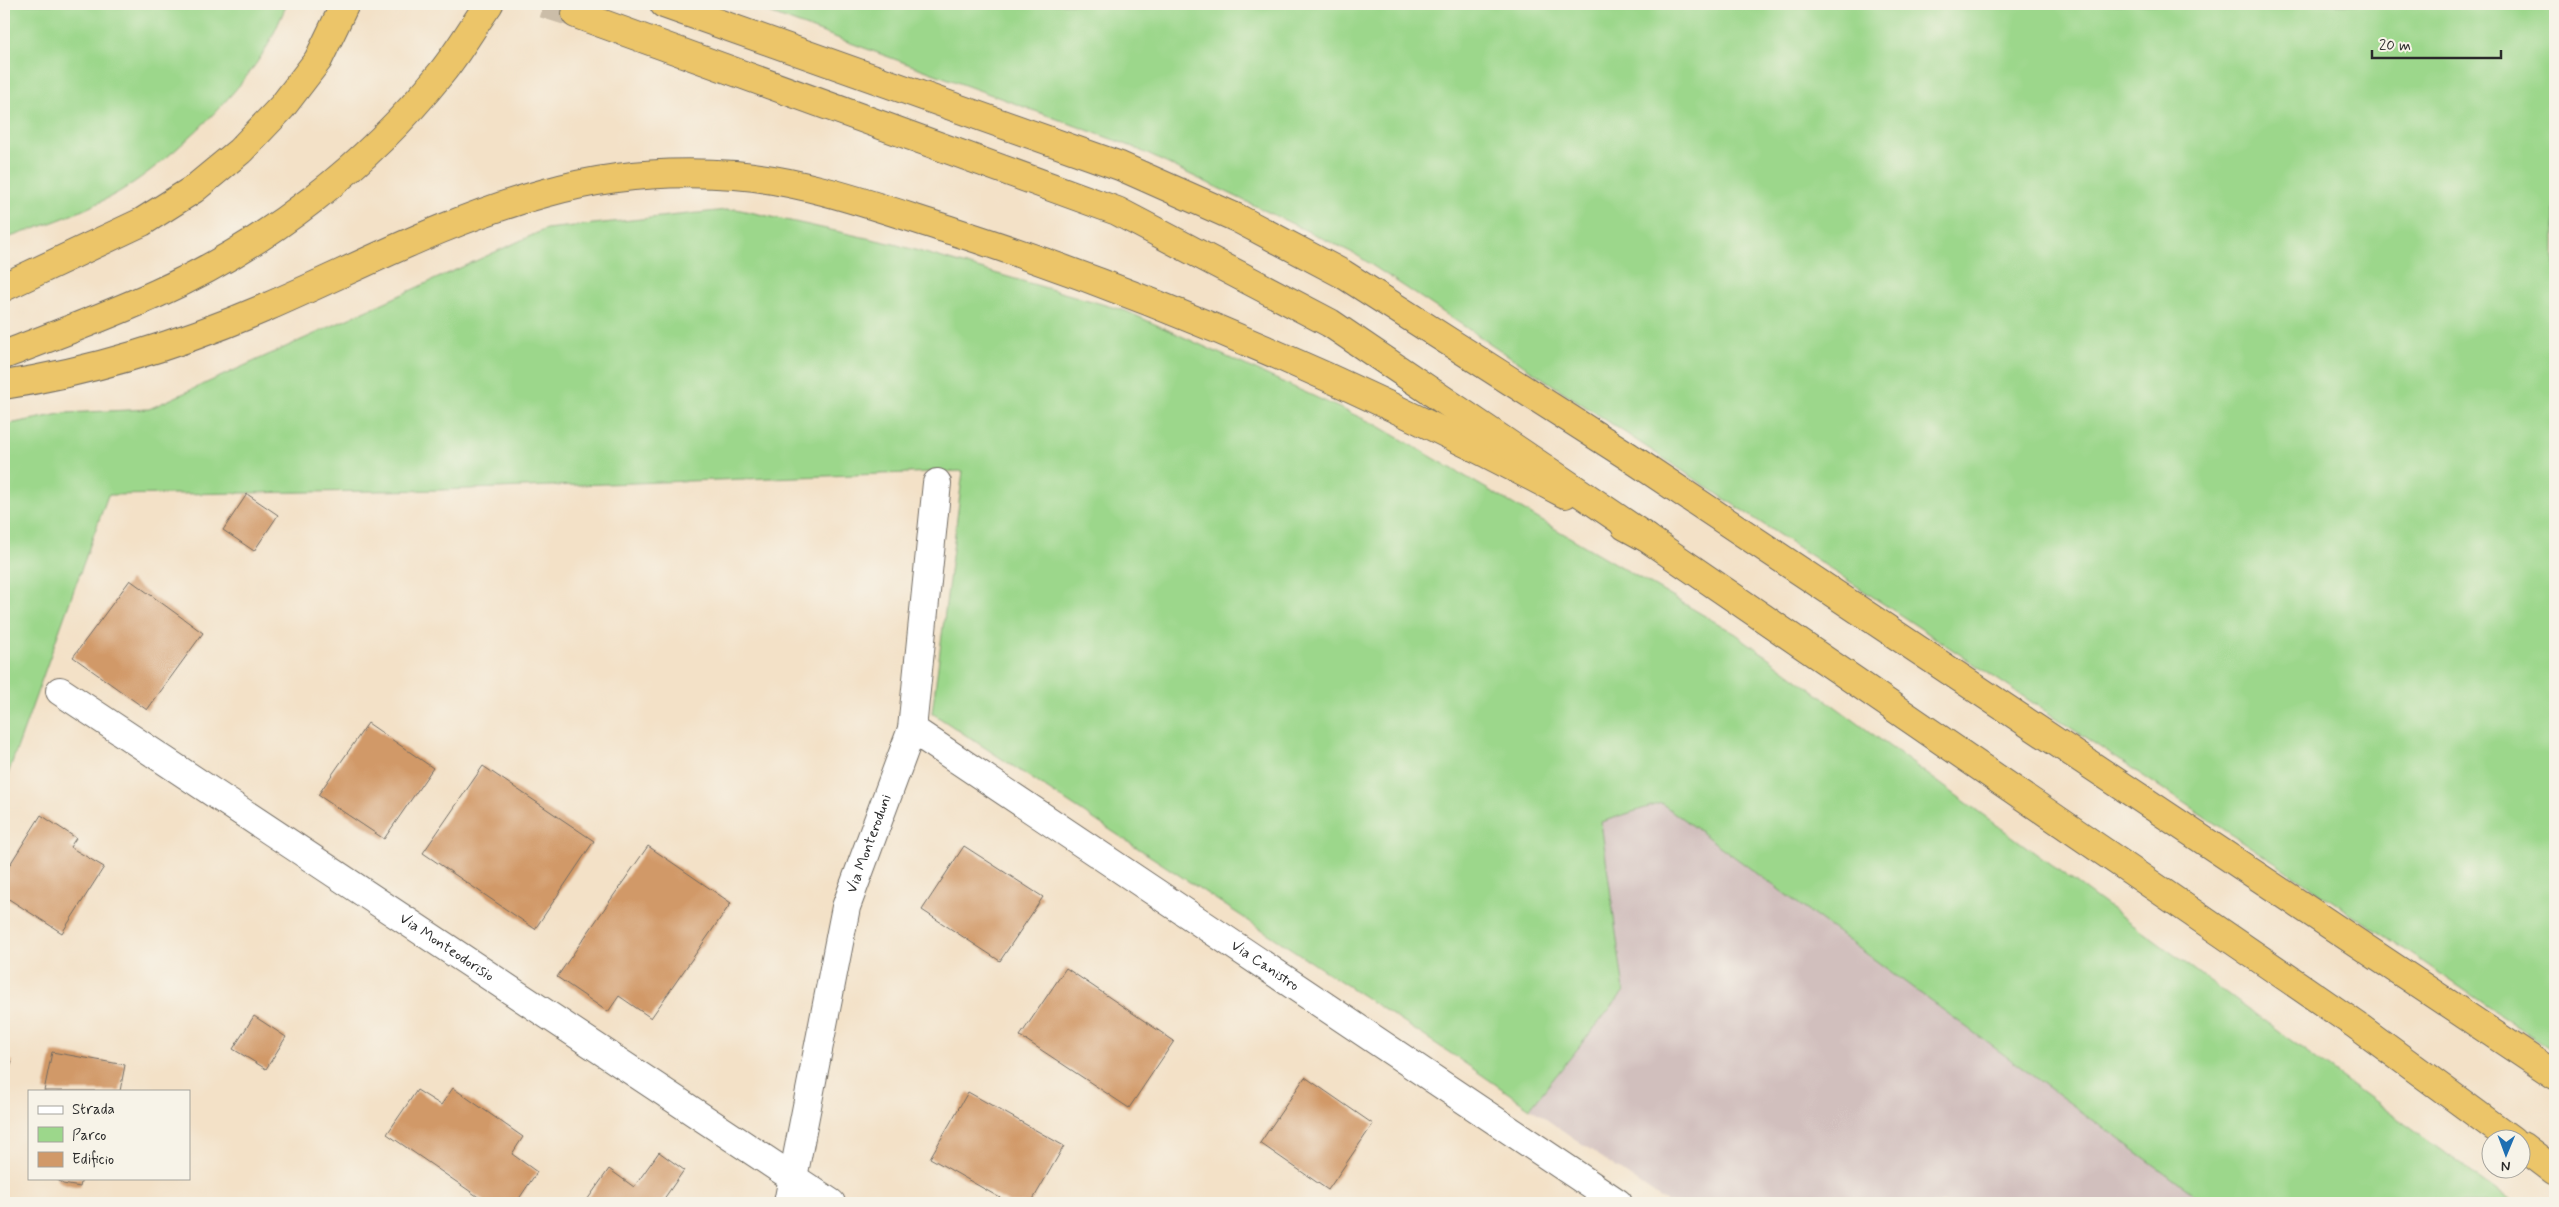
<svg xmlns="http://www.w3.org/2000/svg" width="2559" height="1207" font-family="Mynerve,sans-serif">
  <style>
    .industrial { fill: #d1bfbd }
    .green { fill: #9cd78b; stroke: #64815b }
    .building { fill: #d19968 }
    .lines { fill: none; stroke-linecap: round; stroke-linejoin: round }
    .motorway-tunnel { stroke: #cbbda8; stroke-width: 28; stroke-dasharray: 28 14; stroke-linecap: butt }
    .minor-casing { stroke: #716b62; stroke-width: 30 }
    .trunk-casing { stroke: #716b62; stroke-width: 30 }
    .motorway-casing { stroke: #716b62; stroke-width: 30 }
    .minor { stroke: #fff; stroke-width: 28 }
    .trunk { stroke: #ecc569; stroke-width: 28 }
    .motorway { stroke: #ecc569; stroke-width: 28 }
    .labels { text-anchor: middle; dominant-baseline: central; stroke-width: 5; stroke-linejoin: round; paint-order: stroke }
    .street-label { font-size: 15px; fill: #2b2b2b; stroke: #f7f3e8 }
  </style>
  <rect width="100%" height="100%" fill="#f7f3e8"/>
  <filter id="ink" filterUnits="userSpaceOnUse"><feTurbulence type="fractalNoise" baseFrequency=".02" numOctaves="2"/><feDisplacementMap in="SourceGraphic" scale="10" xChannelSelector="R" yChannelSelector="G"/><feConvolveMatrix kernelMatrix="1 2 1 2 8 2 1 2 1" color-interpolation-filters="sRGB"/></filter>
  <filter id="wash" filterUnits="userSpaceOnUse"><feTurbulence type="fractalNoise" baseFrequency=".0096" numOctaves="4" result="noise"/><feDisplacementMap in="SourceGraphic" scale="20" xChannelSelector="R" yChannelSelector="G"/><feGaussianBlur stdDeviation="1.12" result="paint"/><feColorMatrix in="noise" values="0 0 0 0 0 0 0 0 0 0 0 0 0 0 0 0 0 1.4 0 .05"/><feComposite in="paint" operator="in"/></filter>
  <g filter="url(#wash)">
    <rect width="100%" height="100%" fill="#f3e1c7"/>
    <path class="industrial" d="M1661 803 2206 1203H1668L1530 1108 1624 991 1600 822Z"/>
    <g class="green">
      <path d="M4 4H287C281 17 275 32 268 45 240 95 160 171 110 197 76 215 40 227 4 239Z"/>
      <path d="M745 4H2555V1052L2388 938 1355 254 1133 147Z"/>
      <path d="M736 209 894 244 1126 311 1377 425 1736 634 2513 1203H2206L1661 803 1601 822 1624 991 1530 1108 1450 1053 932 713 963 471 441 490 108 495 4 785V425L65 413 149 409 546 229Z"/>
    </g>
    <g id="blocks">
      <g class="building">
        <path d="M247 494 278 515 254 551 223 530Z"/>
        <path d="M130 580 203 633 147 710 73 657Z"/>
        <path d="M368 723 433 768 384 839 318 795Z"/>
        <path d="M483 766 594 841 535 929 423 853Z"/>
        <path d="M41 815 76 838 70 847 104 867 62 933 4 896V874Z"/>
        <path d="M648 846 731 903 651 1018 619 996 608 1012 557 977Z"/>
        <path d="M964 846 1043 897 1000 961 922 910Z"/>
        <path d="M1066 968 1174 1041 1129 1108 1020 1036Z"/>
        <path d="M254 1016 286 1037 266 1069 233 1049Z"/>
        <path d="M52 1052 125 1065 120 1091H44Z"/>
        <path d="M4 1058 12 1061 4 1082Z"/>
        <path d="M1305 1077 1373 1124 1328 1190 1260 1143Z"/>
        <path d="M453 1088 523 1137 512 1154 537 1172 516 1203H487L387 1134 417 1090 441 1105Z"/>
        <path d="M968 1092 1064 1146 1031 1203H1009L930 1158Z"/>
        <path d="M659 1152 684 1170 661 1203H585L609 1169 634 1187Z"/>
        <path d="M55 1178H82L80 1187 63 1184Z"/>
      </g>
    </g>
  </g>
  <g filter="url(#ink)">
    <use href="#blocks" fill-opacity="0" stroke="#716b62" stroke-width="1"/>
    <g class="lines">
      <path class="motorway-tunnel" d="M544 4 576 14"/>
      <g class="minor-casing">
        <g id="minor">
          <path id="s1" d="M60 691 831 1203"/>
          <path id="s2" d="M912 729 1618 1203"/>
          <path id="s3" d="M788 1203 846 907 912 729 937 483"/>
        </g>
      </g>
      <g class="trunk-casing">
        <g id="trunk">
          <path d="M664 4 1120 166 1237 218 1343 274 1628 456 2555 1075"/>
          <path d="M4 385C94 371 183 343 267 307 359 267 448 219 545 193 607 175 671 170 735 175 809 181 882 209 953 231 1165 300 1369 390 1565 494"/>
          <path d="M1625 526 1647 538 2356 1025 2512 1140"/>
          <path d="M2522 1146 2555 1171"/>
        </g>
      </g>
      <g class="motorway-casing">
        <g id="motorway">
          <path d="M576 14 1117 211 1330 323 1647 538"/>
          <path d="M4 287 142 222 194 189 240 151 282 107 318 60 345 4"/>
          <path d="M4 355C55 335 108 316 158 293 267 244 367 166 442 72 459 51 473 26 489 4"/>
        </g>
      </g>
      <use href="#minor" class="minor"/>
      <use href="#trunk" class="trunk"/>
      <use href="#motorway" class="motorway"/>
    </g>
  </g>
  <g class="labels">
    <g class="street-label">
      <text stroke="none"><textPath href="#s3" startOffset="369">Via Monteroduni</textPath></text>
      <text stroke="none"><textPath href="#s1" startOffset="464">Via Monteodorisio</textPath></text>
      <text stroke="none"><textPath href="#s2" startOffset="425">Via Canistro</textPath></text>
    </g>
  </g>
  <rect width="2559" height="1207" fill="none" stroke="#f7f3e8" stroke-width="20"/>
  <rect x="28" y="1090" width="162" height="90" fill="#f7f3e8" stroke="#a5a39c"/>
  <rect x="38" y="1106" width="25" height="8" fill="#ffffff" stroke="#a5a39c"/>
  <text x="72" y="1114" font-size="15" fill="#2b2b2b">Strada</text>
  <rect x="38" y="1127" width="25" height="15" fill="#9cd78b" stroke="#a5a39c"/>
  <text x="72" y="1140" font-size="15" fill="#2b2b2b">Parco</text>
  <rect x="38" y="1152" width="25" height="15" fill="#d19968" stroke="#a5a39c"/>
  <text x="72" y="1164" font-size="15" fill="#2b2b2b">Edificio</text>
  <g transform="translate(2506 1154) rotate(181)"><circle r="24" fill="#f7f3e8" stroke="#a5a39c"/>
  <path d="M0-4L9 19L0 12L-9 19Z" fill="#1f6fb2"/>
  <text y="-8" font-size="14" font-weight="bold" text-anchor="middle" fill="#2b2b2b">N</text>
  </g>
  <path d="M2372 50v8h129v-8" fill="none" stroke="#2b2b2b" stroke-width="2.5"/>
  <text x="2379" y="50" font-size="15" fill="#2b2b2b" stroke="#f7f3e8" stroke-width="4" paint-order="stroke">20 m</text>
</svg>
